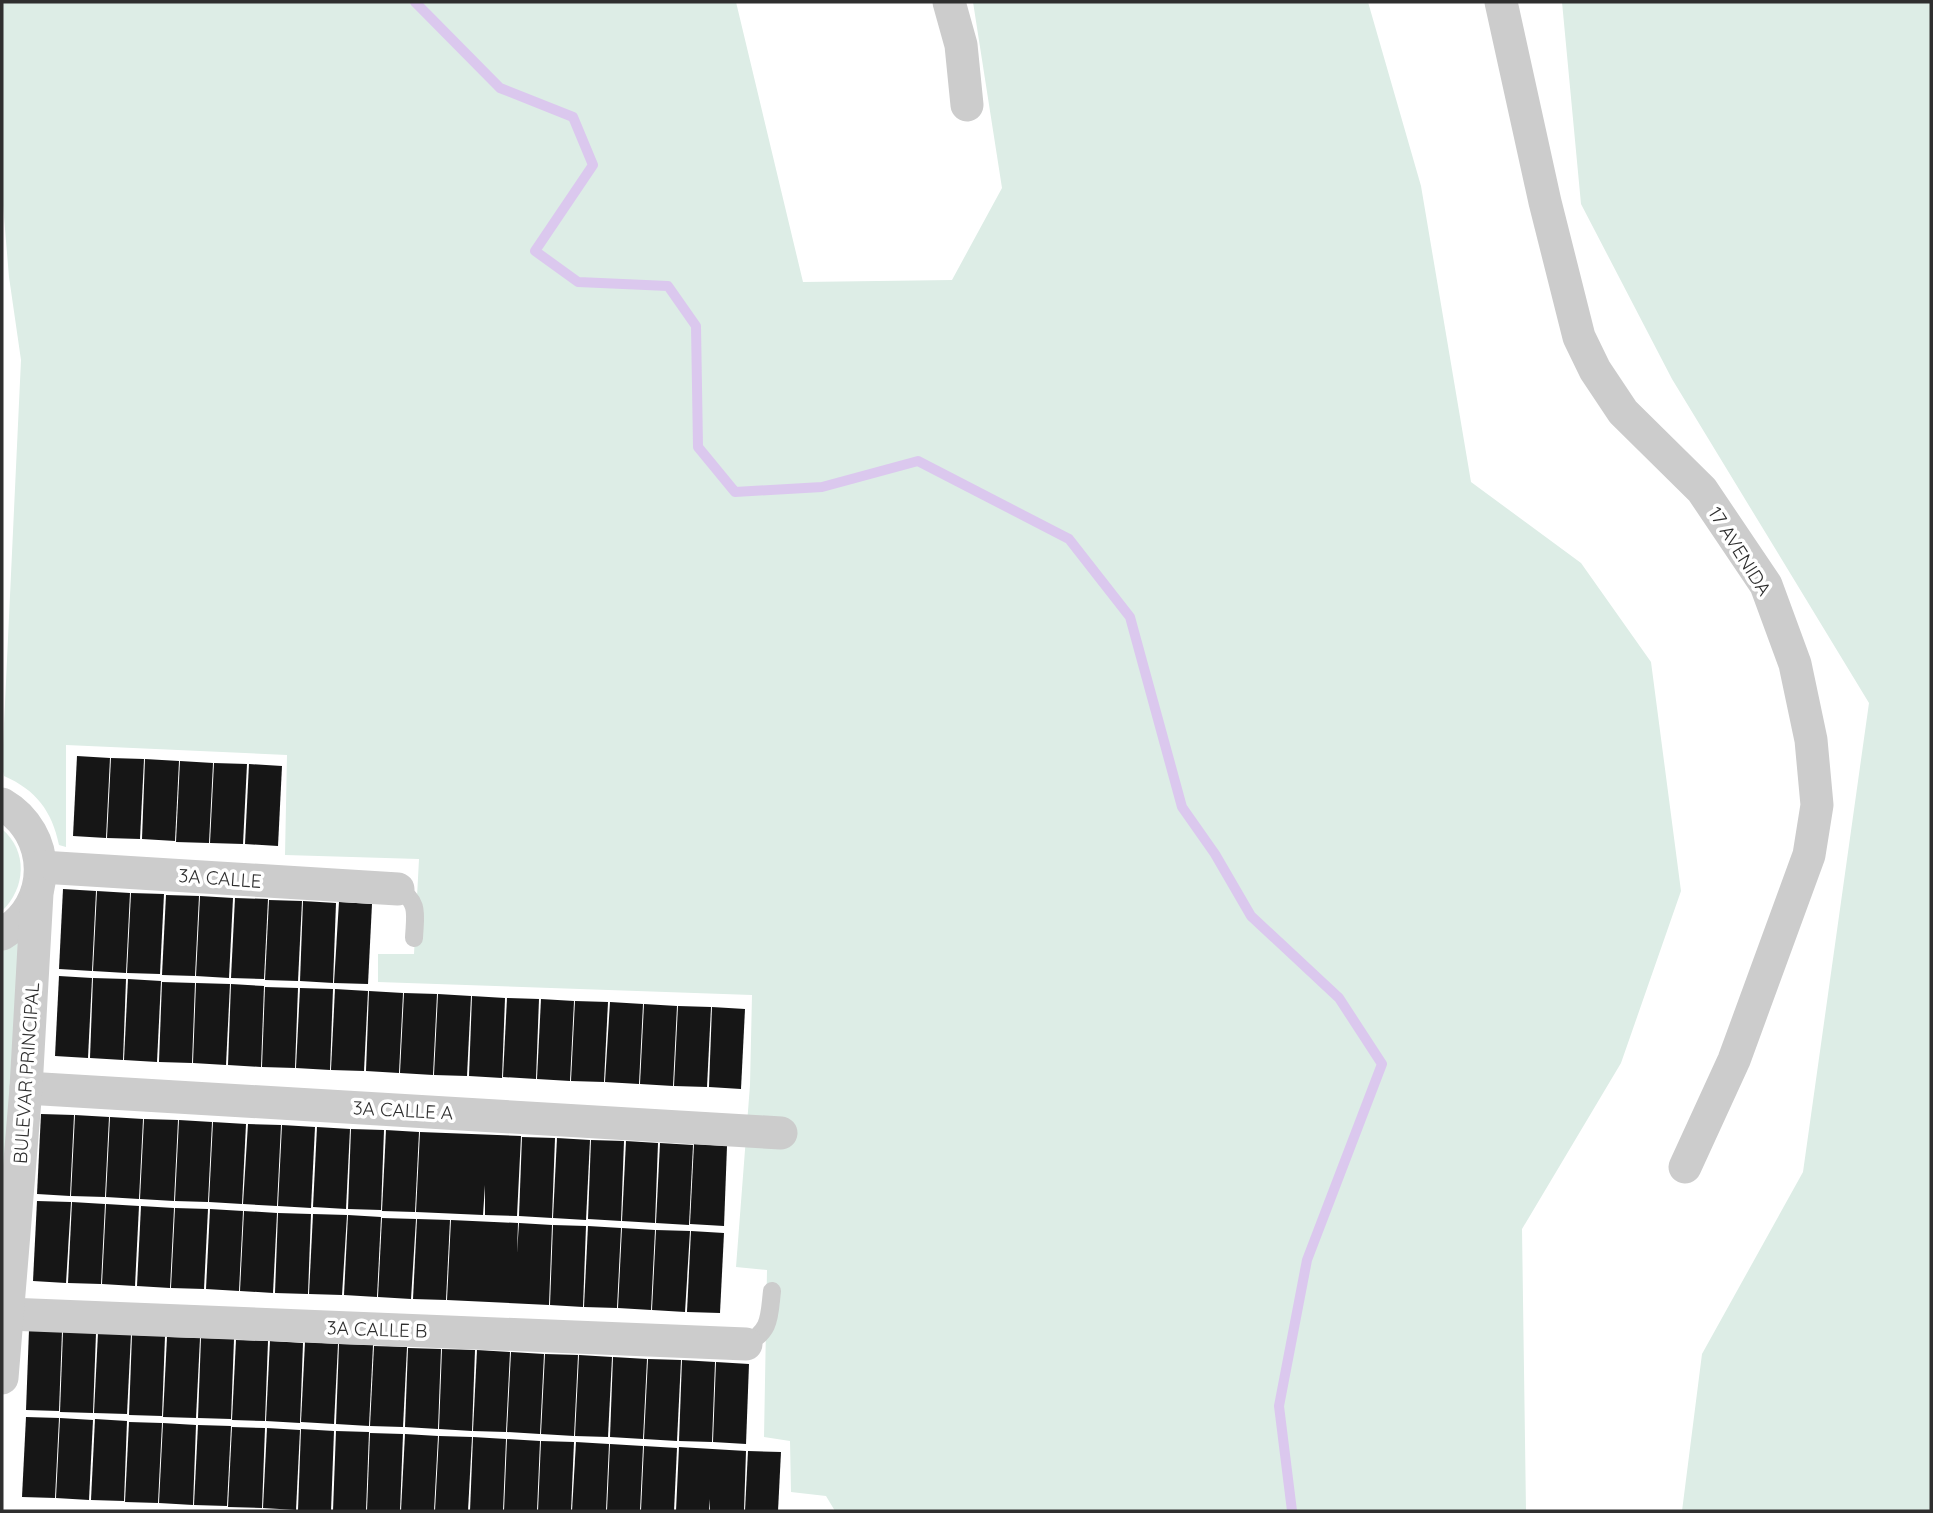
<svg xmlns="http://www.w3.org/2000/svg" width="1933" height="1513" font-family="Quicksand,sans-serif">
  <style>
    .green { fill: #ddede6 }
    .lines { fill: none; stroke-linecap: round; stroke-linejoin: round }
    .stream { stroke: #dbc8ee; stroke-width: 10 }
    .building { fill: #161616 }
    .service { stroke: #ccc; stroke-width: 18 }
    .minor { stroke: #ccc; stroke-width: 33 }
    .labels { text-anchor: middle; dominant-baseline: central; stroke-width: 7; stroke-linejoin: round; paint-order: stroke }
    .street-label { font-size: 19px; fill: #2f2f2f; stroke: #fff }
  </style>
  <rect width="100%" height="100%" fill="#fff"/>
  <g class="green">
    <path d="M2 2H736L803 282 952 280 1002 188 973 2H1368L1421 186 1471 482 1581 563 1651 662 1681 891 1621 1063 1522 1229 1526 1511H835L826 1496 791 1492 790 1441 764 1437 767 1270 736 1267 750 1085 752 995 378 982V954H414L419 859 285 855 287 755 66 745V847L59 845C52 811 36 790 4 776L2 767 21 360 9 277 2 193Z"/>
    <path d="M1562 2H1931V1511H1682L1702 1354 1803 1172 1869 703 1672 379 1581 204Z"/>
    <path d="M2 829C28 851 26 888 2 911Z"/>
    <path d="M21 920 2 1378V934Z"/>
  </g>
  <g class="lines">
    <path class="stream" d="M415 2 500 88 573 117 593 165 535 251 578 282 668 286 696 326 698 447 735 492 822 487 918 461 1069 539 1130 617 1182 807 1215 854 1251 916 1339 998 1382 1064 1307 1260 1279 1406 1292 1511"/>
  </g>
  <g class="building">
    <path d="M77 756 110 758 106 838 73 836Z"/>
    <path d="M111 758 144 759 140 839 107 838Z"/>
    <path d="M145 759 179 761 175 841 142 839Z"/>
    <path d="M180 761 213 763 209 843 176 842Z"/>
    <path d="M214 763 247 764 243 844 210 843Z"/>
    <path d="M249 764 282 766 278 846 245 844Z"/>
    <path d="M63 889 96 891 92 971 59 969Z"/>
    <path d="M97 891 130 893 126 973 93 971Z"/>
    <path d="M131 893 164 894 160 974 127 973Z"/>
    <path d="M166 895 199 896 195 976 162 975Z"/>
    <path d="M200 896 233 898 229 978 196 976Z"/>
    <path d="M235 898 268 899 264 979 231 978Z"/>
    <path d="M269 900 302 901 298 981 265 980Z"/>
    <path d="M303 901 336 903 333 983 300 981Z"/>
    <path d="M339 902 372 904 368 984 334 983Z"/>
    <path d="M59 976 92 978 88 1058 55 1056Z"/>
    <path d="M93 978 126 979 123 1060 90 1058Z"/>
    <path d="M128 979 161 981 157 1062 124 1060Z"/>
    <path d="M162 982 195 983 192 1063 159 1062Z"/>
    <path d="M196 983 230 984 226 1065 193 1063Z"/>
    <path d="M231 984 264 986 261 1067 228 1065Z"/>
    <path d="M265 987 298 988 295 1068 262 1067Z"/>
    <path d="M300 988 333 989 330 1070 296 1068Z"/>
    <path d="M335 989 368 991 364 1071 331 1070Z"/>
    <path d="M369 991 403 993 399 1073 366 1071Z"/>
    <path d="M404 993 437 994 433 1075 400 1073Z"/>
    <path d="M438 994 471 996 467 1076 434 1075Z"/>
    <path d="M472 996 505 998 502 1078 469 1076Z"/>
    <path d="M507 998 539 999 536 1079 503 1077Z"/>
    <path d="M541 999 574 1001 570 1081 537 1079Z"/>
    <path d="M575 1001 608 1002 604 1082 571 1081Z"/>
    <path d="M610 1002 643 1004 639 1084 605 1082Z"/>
    <path d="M644 1004 677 1006 673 1086 640 1084Z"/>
    <path d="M678 1006 711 1007 707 1087 674 1086Z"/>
    <path d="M712 1007 745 1009 741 1089 709 1087Z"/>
    <path d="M41 1114 74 1115 70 1196 37 1194Z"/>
    <path d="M75 1115 109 1117 105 1197 71 1196Z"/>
    <path d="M110 1117 143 1119 139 1199 106 1197Z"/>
    <path d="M144 1119 178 1120 174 1201 140 1199Z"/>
    <path d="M179 1120 212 1122 208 1202 175 1201Z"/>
    <path d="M213 1122 246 1124 242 1204 209 1202Z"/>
    <path d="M248 1124 281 1125 277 1206 243 1204Z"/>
    <path d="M282 1125 315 1127 311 1208 278 1206Z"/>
    <path d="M317 1127 350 1129 346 1209 313 1207Z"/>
    <path d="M351 1129 384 1130 381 1210 348 1209Z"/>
    <path d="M386 1130 419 1132 415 1212 382 1211Z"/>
    <path d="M420 1132 521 1136 517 1216 485 1215V1185L483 1215 416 1212Z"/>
    <path d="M522 1137 555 1138 552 1218 519 1216Z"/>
    <path d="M557 1138 590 1140 586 1220 553 1218Z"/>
    <path d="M591 1140 624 1141 621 1221 588 1219Z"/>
    <path d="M626 1141 658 1143 655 1223 622 1221Z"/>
    <path d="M660 1143 693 1145 689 1225 656 1223Z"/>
    <path d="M694 1144 727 1146 724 1226 690 1224Z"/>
    <path d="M37 1201 71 1202 66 1283 33 1281Z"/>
    <path d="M72 1202 105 1204 101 1284 68 1283Z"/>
    <path d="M106 1204 139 1206 135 1286 102 1284Z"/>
    <path d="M141 1206 174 1208 170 1288 137 1286Z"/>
    <path d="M175 1208 208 1209 204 1289 171 1288Z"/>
    <path d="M210 1209 243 1211 239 1291 206 1289Z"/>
    <path d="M244 1211 277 1213 273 1293 240 1291Z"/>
    <path d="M278 1213 311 1214 308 1294 275 1293Z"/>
    <path d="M313 1214 347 1215 342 1295 309 1294Z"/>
    <path d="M348 1215 381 1217 377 1297 344 1295Z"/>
    <path d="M382 1218 416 1219 411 1299 378 1297Z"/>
    <path d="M417 1219 450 1220 446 1300 413 1299Z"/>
    <path d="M451 1220 518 1223 517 1253 519 1223 552 1225 549 1305 447 1300Z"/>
    <path d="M553 1225 586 1226 583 1307 550 1305Z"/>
    <path d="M588 1226 621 1228 617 1308 584 1307Z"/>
    <path d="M622 1228 655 1230 651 1310 618 1308Z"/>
    <path d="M656 1230 690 1231 685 1312 652 1310Z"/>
    <path d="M691 1231 724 1233 720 1313 687 1312Z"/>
    <path d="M29 1330 62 1331 59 1411 26 1410Z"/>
    <path d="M63 1332 96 1333 93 1413 60 1412Z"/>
    <path d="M98 1333 131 1334 127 1414 94 1413Z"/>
    <path d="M132 1335 165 1336 162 1416 129 1415Z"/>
    <path d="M167 1337 200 1338 196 1418 163 1417Z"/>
    <path d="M201 1338 234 1339 231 1419 198 1418Z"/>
    <path d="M236 1340 268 1341 265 1421 232 1420Z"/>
    <path d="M270 1341 303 1343 300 1423 266 1421Z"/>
    <path d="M305 1342 338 1344 334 1424 301 1422Z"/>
    <path d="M339 1344 373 1345 369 1426 336 1424Z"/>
    <path d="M374 1346 407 1347 403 1427 370 1426Z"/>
    <path d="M408 1348 441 1349 438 1429 405 1427Z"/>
    <path d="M442 1349 475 1350 472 1431 439 1429Z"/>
    <path d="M477 1350 510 1352 506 1432 473 1431Z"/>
    <path d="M511 1352 544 1354 540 1434 507 1432Z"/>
    <path d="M545 1354 578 1355 574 1436 541 1434Z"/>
    <path d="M579 1355 612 1357 608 1437 575 1436Z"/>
    <path d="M613 1357 647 1359 643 1439 610 1437Z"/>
    <path d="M648 1359 681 1360 677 1441 644 1439Z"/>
    <path d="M682 1360 715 1362 712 1442 679 1441Z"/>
    <path d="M716 1362 749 1364 746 1444 713 1442Z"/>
    <path d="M26 1417 59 1418 55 1498 22 1497Z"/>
    <path d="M60 1418 93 1420 89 1500 56 1498Z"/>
    <path d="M95 1419 127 1421 124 1501 91 1500Z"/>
    <path d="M129 1422 162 1423 158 1503 125 1502Z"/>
    <path d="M163 1423 196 1425 193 1505 159 1503Z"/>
    <path d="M198 1425 231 1426 227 1506 194 1505Z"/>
    <path d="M232 1427 265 1428 262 1508 228 1507Z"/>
    <path d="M267 1428 300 1430 296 1510 263 1508Z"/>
    <path d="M301 1429 334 1431 331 1511 298 1510Z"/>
    <path d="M336 1431 369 1432 366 1511H333Z"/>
    <path d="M370 1433 403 1434 400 1511H367Z"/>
    <path d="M405 1434 438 1436 434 1511H401Z"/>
    <path d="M439 1436 472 1437 468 1511H435Z"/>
    <path d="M473 1437 506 1439 503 1511H470Z"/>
    <path d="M507 1439 540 1441 537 1511H504Z"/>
    <path d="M541 1441 574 1442 571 1511H538Z"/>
    <path d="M576 1442 609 1444 606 1511H572Z"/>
    <path d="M610 1444 643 1446 640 1511H607Z"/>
    <path d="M644 1446 677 1448 674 1511H641Z"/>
    <path d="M679 1447 746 1451 744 1511H710L709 1499V1511H676Z"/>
    <path d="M748 1451 781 1452 778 1511H745Z"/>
  </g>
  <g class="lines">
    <g class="service">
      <path d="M398 889C420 902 415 915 414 938"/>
      <path d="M746 1344C771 1331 769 1317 772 1291"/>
    </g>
    <g class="minor">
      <path d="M949 2 961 45 967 105"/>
      <path d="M1501 2 1545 202 1579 337 1595 370 1623 412 1702 490 1766 585 1795 664 1811 740 1817 805 1809 855 1734 1060 1685 1167"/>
      <path d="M2 804C52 833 54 905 2 934"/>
      <path d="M41 867 398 889"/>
      <path d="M26 1088 781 1133"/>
      <path d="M8 1314 746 1344"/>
      <path d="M2 1378 26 1088 37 893"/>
    </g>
  </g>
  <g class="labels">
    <g class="street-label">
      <text transform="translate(1740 551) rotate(58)">17 AVENIDA</text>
      <text transform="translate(220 878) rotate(4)">3A CALLE</text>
      <text transform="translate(26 1073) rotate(-86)">BULEVAR PRINCIPAL</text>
      <text transform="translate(403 1110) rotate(3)">3A CALLE A</text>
      <text transform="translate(377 1329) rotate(2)">3A CALLE B</text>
    </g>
  </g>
  <rect width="1933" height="1513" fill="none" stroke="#2f2f2f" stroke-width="7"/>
</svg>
